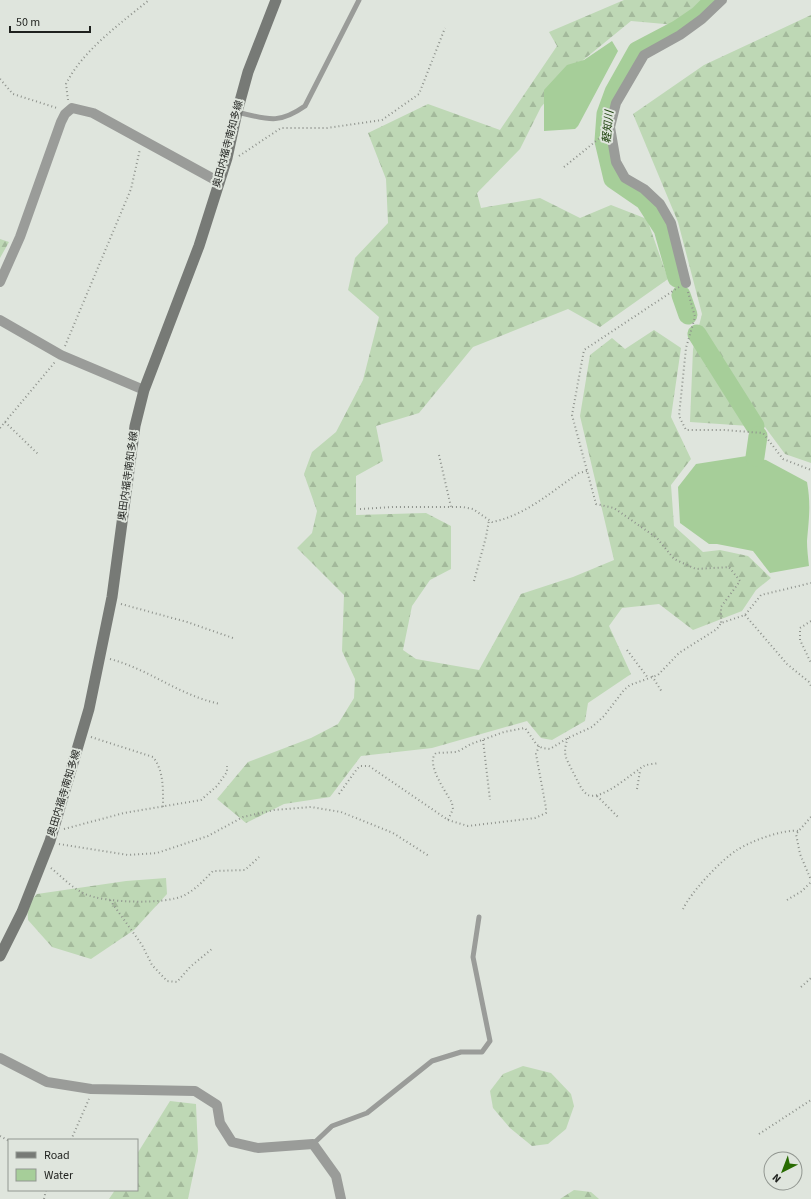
<svg xmlns="http://www.w3.org/2000/svg" width="811" height="1199" font-family="'Source Sans 3','Noto Sans JP',sans-serif">
  <style>
    .forest { fill: url(#forest-firs) }
    .water { fill: #a6ce99 }
    .lines { fill: none; stroke-linecap: round; stroke-linejoin: round }
    .river { stroke: #a6ce99; stroke-width: 19 }
    .path { stroke: #8e928c; stroke-width: 2; stroke-dasharray: 1 3; stroke-linecap: butt }
    .service { stroke: #9a9c99; stroke-width: 5 }
    .minor { stroke: #9a9c99; stroke-width: 10 }
    .secondary { stroke: #777a76; stroke-width: 11 }
    .labels { text-anchor: middle; dominant-baseline: central; stroke-width: 4; stroke-linejoin: round; paint-order: stroke }
    .street-label { font-size: 10px; fill: #1f211e; stroke: #dfe5dd }
    .water-label { font-size: 11px; font-style: italic; fill: #123801; stroke: #dfe5dd }
  </style>
  <defs>
    <pattern id="forest-firs" width="22" height="20" patternUnits="userSpaceOnUse"><rect width="22" height="20" fill="#bed8b5"/><path d="M5 1l3.5 6h-7zM16 11l3.5 6h-7z" fill="#a3b99b"/></pattern>
  </defs>
  <rect width="100%" height="100%" fill="#dfe5dd"/>
  <g class="forest">
    <path d="M624 0H707L676 25 631 21 582 61 541 107 520 149 477 193 481 208 540 198 580 218 611 205 647 219 668 279 600 327 568 309 473 347 419 413 376 426 383 461 356 476V515L426 513 451 526V569L430 580 412 606 403 650 416 659 479 670 521 594 573 577 614 560 580 416 590 355 612 338 625 349 654 330 681 348 671 417 691 459 671 485 674 526 703 552 720 550 748 556 771 578 756 590 742 611 693 630 659 604 622 608 609 626 631 674 588 703 585 721 552 740 541 738 527 721 432 748 361 756 330 797 284 804 246 823 217 799 248 762 311 738 338 724 354 698 355 679 342 651 344 595 297 548 312 533 317 511 304 474 312 452 336 432 363 380 379 317 348 290 355 258 388 223 386 179 368 133 428 104 500 130 557 46 549 32Z"/>
    <path d="M811 15V463L785 454 765 427 690 422 693 349 702 314 678 222 633 114 704 65Z"/>
    <path d="M0 239 9 242 0 258Z"/>
    <path d="M166 878 167 894 134 930 91 959 52 947 28 920 27 905 37 894 126 881Z"/>
    <path d="M523 1066 551 1073 571 1094 574 1106 566 1129 548 1144 532 1146 510 1128 493 1108 490 1091 503 1074Z"/>
    <path d="M170 1101 196 1104 198 1151 188 1199H109L115 1190H137V1154Z"/>
    <path d="M574 1190 591 1192 599 1199H560Z"/>
  </g>
  <g class="water">
    <path d="M612 41 618 51 578 126 575 129 544 131V90L567 65 584 60Z"/>
    <path d="M747 456 766 460 807 482C811 504 809 518 807 541 807 549 808 557 809 566L770 573 753 551 717 544H709L680 523 678 487 696 464Z"/>
  </g>
  <g class="lines">
    <g class="river">
      <path d="M677 278 663 229 645 201 613 179 604 141 606 114 614 92 637 51 677 30 699 15 714 0"/>
      <path d="M681 295 688 315"/>
      <path d="M697 334 755 426"/>
      <path d="M755 457 758 436"/>
    </g>
    <g class="path">
      <path d="M0 79 13 94 57 108"/>
      <path d="M68 100 66 84C82 51 121 23 149 0"/>
      <path d="M239 156 281 128H327L382 120 419 94 445 28"/>
      <path d="M564 167 601 137"/>
      <path d="M679 287 584 350 572 415 596 504 614 508 657 538 674 559 696 569 729 567 740 581 721 607V623"/>
      <path d="M688 292 695 317 686 348 679 416 686 430H724L763 433 783 459 811 470"/>
      <path d="M65 346 131 189 140 149"/>
      <path d="M5 422 38 454"/>
      <path d="M0 428 55 362"/>
      <path d="M439 455 451 507"/>
      <path d="M360 509 394 507H463L473 509 492 522C525 516 552 491 579 473L587 471"/>
      <path d="M474 581 486 537 489 520"/>
      <path d="M121 604 187 622 233 638"/>
      <path d="M745 615 787 664 809 682 811 686"/>
      <path d="M811 621 800 628V640L811 663"/>
      <path d="M627 650 648 678"/>
      <path d="M110 659C151 670 178 695 220 704"/>
      <path d="M652 676 662 692"/>
      <path d="M91 737 153 757C164 771 163 789 163 807"/>
      <path d="M568 738C562 754 566 758 573 772 577 779 581 791 588 795 602 801 632 773 644 766 648 764 654 764 659 763"/>
      <path d="M483 740 490 800"/>
      <path d="M637 789 640 771"/>
      <path d="M339 794 357 769 360 766H369L448 820 453 809 452 803C446 792 425 763 436 753L457 752 471 744 504 732 525 728 537 745 542 748 550 749 568 738 592 727 604 716 624 690 630 685 658 675 679 653 717 629 721 623 745 615 761 595 811 583"/>
      <path d="M597 796 618 817"/>
      <path d="M811 817 796 834 800 854 811 880"/>
      <path d="M448 820 468 826 535 818 546 813V808L536 754 539 746"/>
      <path d="M64 829 124 813 201 800 217 786 227 772V766"/>
      <path d="M59 844 128 855 157 853 208 836 243 817 274 810 311 807 341 812 393 833 429 856"/>
      <path d="M51 868C62 877 72 888 85 894 105 903 166 905 185 895 196 889 204 880 213 871L245 870 259 857"/>
      <path d="M110 900 142 945 152 965 167 981 177 982 190 967 213 948"/>
      <path d="M787 900 802 891 811 882"/>
      <path d="M683 909C691 892 721 860 737 850 751 841 783 829 799 831"/>
      <path d="M801 987 811 978"/>
      <path d="M759 1134 811 1100"/>
      <path d="M0 1136 9 1141"/>
      <path d="M71 1140 89 1099"/>
      <path d="M44 1199 46 1190"/>
    </g>
    <g class="service">
      <path d="M237 112C267 119 278 125 305 106L359 0"/>
      <path d="M313 1144 332 1126 367 1113 432 1061 461 1052H482L490 1041 473 957 479 917"/>
    </g>
    <g class="minor">
      <path d="M0 282 20 237 61 122 65 114 72 108 93 113 219 182"/>
      <path d="M686 283 671 223 660 204 644 189 625 178 616 162 610 127 616 103 644 55 680 35 702 19 722 0"/>
      <path d="M0 320 61 355 144 390"/>
      <path d="M0 1058 47 1082 91 1089 195 1091 217 1105 220 1123 232 1142 258 1148 313 1144 336 1176 341 1199"/>
    </g>
    <path class="secondary" d="M0 956 22 912 50 841 89 709 112 597 135 426 144 390 199 246 227 158 237 112 248 72 276 0"/>
  </g>
  <g class="labels">
    <g class="street-label">
      <text transform="translate(228 144) rotate(-75)">奥田内福寺南知多線</text>
      <text transform="translate(128 476) rotate(-82)">奥田内福寺南知多線</text>
      <text transform="translate(64 793) rotate(-73)">奥田内福寺南知多線</text>
    </g>
    <g class="water-label">
      <text transform="translate(608 127) rotate(-85)">軽知川</text>
    </g>
  </g>
  <rect x="8" y="1139" width="130" height="52" fill="#dfe5dd" stroke="#929791"/>
  <rect x="16" y="1152" width="20" height="6" fill="#777a76" stroke="#929791"/>
  <text x="44" y="1159" font-size="12" fill="#1f211e">Road</text>
  <rect x="16" y="1169" width="20" height="12" fill="#a6ce99" stroke="#929791"/>
  <text x="44" y="1179" font-size="12" fill="#1f211e">Water</text>
  <g transform="translate(783 1171) rotate(222)"><circle r="19" fill="#dfe5dd" stroke="#929791"/>
  <path d="M0-3L7 15L0 10L-7 15Z" fill="#286b01"/>
  <text y="-6" font-size="11" font-weight="bold" text-anchor="middle" fill="#1f211e">N</text>
  </g>
  <path d="M10 26v6h80v-6" fill="none" stroke="#1f211e" stroke-width="2"/>
  <text x="16" y="26" font-size="12" fill="#1f211e" stroke="#dfe5dd" stroke-width="3" paint-order="stroke">50 m</text>
</svg>
